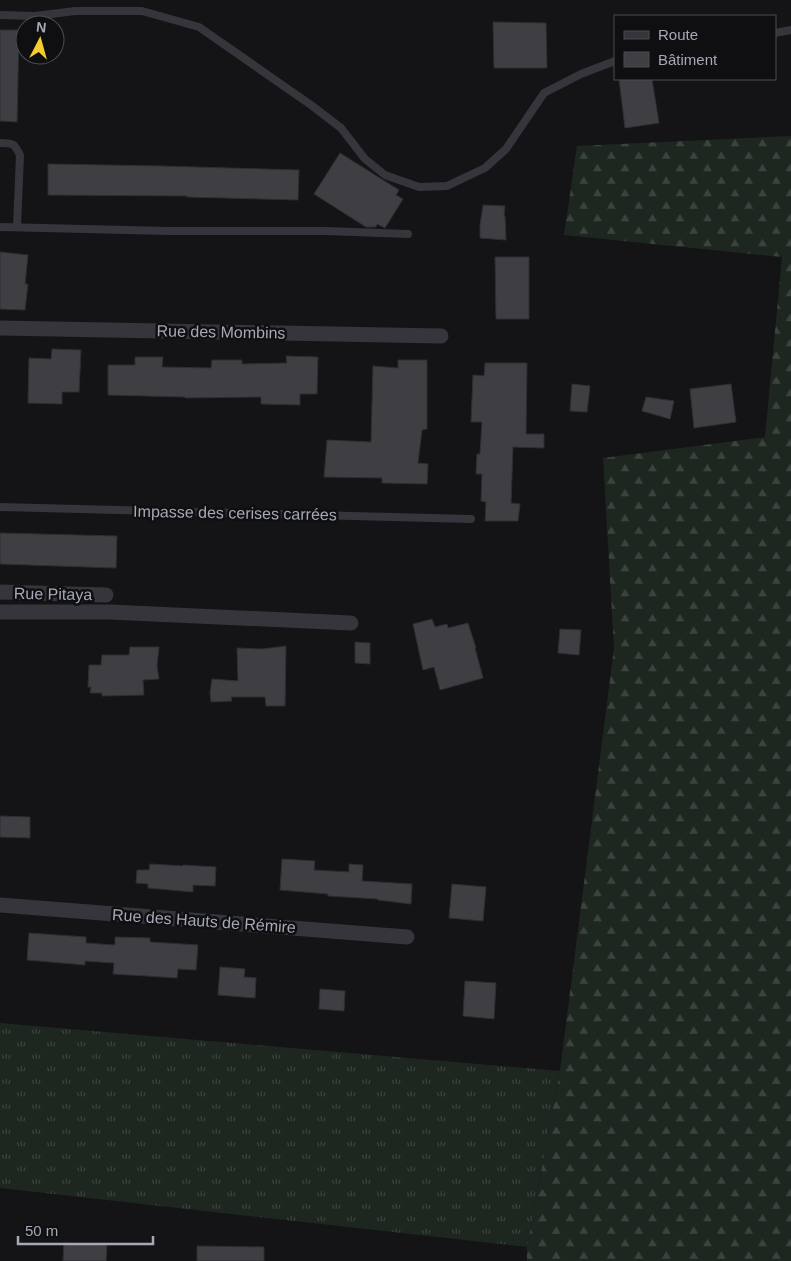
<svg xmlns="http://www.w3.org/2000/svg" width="791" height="1261" font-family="Helvetica,sans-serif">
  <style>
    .grass { fill: url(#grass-tufts) }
    .forest { fill: url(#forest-firs) }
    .building { fill: #3e3e43; stroke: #2f2e32 }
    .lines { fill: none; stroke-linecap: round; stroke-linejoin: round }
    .lane { stroke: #35353b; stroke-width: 8 }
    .street { stroke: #35353b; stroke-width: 15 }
    .labels { text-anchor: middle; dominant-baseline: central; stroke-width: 5; stroke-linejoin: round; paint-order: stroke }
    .street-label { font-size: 16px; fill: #a5a8b6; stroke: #0f0f11 }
  </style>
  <defs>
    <pattern id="grass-tufts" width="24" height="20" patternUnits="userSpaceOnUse" patternTransform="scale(1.25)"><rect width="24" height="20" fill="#1e2620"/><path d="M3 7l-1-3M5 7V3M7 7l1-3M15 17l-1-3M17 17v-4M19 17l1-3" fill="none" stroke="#3c433e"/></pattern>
    <pattern id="forest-firs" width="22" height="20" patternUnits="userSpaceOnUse" patternTransform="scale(1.25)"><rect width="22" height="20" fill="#1e2620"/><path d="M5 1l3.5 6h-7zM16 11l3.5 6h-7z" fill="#3c433e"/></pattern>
  </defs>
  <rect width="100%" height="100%" fill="#141416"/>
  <path class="grass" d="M0 1023 560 1071 527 1247 0 1188Z"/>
  <path class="forest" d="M791 136V1261H527V1247L560 1071 614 648 603 458 765 437 782 257 564 235 577 146Z"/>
  <g class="building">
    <path d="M493 22 546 23 547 68H494Z"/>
    <path d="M0 30H19L17 122 0 121Z"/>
    <path d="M619 79H652L659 123 625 128Z"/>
    <path d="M340 153 399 190 396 195 403 199 385 228 377 224 376 227H366L314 194Z"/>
    <path d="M48 164 161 166 299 170 298 200 187 197V196L48 195Z"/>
    <path d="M483 205 505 206 504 215 505 216 506 240 480 238V225Z"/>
    <path d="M0 252 28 255 25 284H28L25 310 0 309Z"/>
    <path d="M495 257H529V319H496Z"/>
    <path d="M52 349 81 350 79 392H62V404L28 403 29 358 51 359Z"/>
    <path d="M286 356 318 357 317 394H300V405L261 404V397L185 398V397L108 395V365H135V357H163L162 367 211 368 212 360H242V364L287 363Z"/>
    <path d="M398 360H427V429L422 430 418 463 428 464 427 484 382 483V478L324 477 327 440 371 442 373 366 398 368Z"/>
    <path d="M485 363H527L526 434H544V448L513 447 511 503 520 504 518 521H485L486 502 481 501 482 474H476L477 454H480L482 422H471L473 375 484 376Z"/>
    <path d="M572 384 590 386 587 412 570 411Z"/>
    <path d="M731 384 736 422 694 428 690 389Z"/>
    <path d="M646 397 674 401 670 419 642 411Z"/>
    <path d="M0 533 117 536 116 568 0 564Z"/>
    <path d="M432 619 435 627 447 624 448 628 468 623 476 648H475L483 678 440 690 434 667 423 670 413 624Z"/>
    <path d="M560 629 581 630 579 655 558 653Z"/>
    <path d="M355 642 370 643V664L355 663Z"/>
    <path d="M286 646 285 706H266L265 697H231L232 701 211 702 210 693 212 679 238 681 237 648 262 649Z"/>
    <path d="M130 647H159L157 666 159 679 143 680 144 695 102 696V693H90L91 687H88L89 665H101L102 655H129Z"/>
    <path d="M0 816 30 817V838L0 837Z"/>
    <path d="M282 859 315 861 314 870 349 872V864L363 865 362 881 412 884 411 904 378 900V899L328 896V894L280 890Z"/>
    <path d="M150 864 183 866V865L216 867 215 886 193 885V892L148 888V884L136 883 137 870H149Z"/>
    <path d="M452 884 486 887 483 921 449 918Z"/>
    <path d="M29 933 86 937V943L115 945V937L150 938V942L198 945 196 970 178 969 177 978 147 976 113 974 114 963 85 961V965L27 960Z"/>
    <path d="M220 967 245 969 244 977 256 978 255 998 218 995Z"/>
    <path d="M465 981 496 983 494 1019 463 1016Z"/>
    <path d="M320 989 345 991 344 1011 319 1009Z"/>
    <path d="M64 1243 107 1245 106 1261H63Z"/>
    <path d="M197 1246 264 1247V1261H197Z"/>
  </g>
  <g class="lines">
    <g class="lane">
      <path d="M0 15 35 16 75 11H142L199 27 311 105 341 128 365 159 385 175 419 187 447 186 485 168 506 149 544 93 581 74 615 61"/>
      <path d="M775 33 791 30"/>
      <path d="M0 143C13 143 14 143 20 155L17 227"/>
      <path d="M0 227 169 231H326L408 234"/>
      <path d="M0 507 471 519"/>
    </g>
    <g class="street">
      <path d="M0 328 441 336"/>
      <path d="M0 592 106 595"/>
      <path d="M0 612H110L351 623"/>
      <path d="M0 905 407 937"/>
    </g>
  </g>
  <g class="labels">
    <g class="street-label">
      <text transform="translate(221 332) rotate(1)">Rue des Mombins</text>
      <text transform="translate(235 513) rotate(1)">Impasse des cerises carrées</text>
      <text transform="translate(53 594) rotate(1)">Rue Pitaya</text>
      <text transform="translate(204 921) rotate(4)">Rue des Hauts de Rémire</text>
    </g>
  </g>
  <rect x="614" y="15" width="162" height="65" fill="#0f0f11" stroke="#4b4c53"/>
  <rect x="624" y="31" width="25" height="8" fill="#35353b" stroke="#4b4c53"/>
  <text x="658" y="40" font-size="15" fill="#a5a8b6">Route</text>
  <rect x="624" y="52" width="25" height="15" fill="#3e3e43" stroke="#4b4c53"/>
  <text x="658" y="65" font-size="15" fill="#a5a8b6">Bâtiment</text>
  <g transform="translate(40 40) rotate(6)"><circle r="24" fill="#0f0f11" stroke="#4b4c53"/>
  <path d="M0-4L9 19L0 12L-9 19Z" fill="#f5ce2d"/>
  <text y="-8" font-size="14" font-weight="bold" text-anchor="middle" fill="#a5a8b6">N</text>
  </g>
  <path d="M18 1236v8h135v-8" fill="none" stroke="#a5a8b6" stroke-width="2.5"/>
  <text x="25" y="1236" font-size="15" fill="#a5a8b6" stroke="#0f0f11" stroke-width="4" paint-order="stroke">50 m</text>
</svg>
